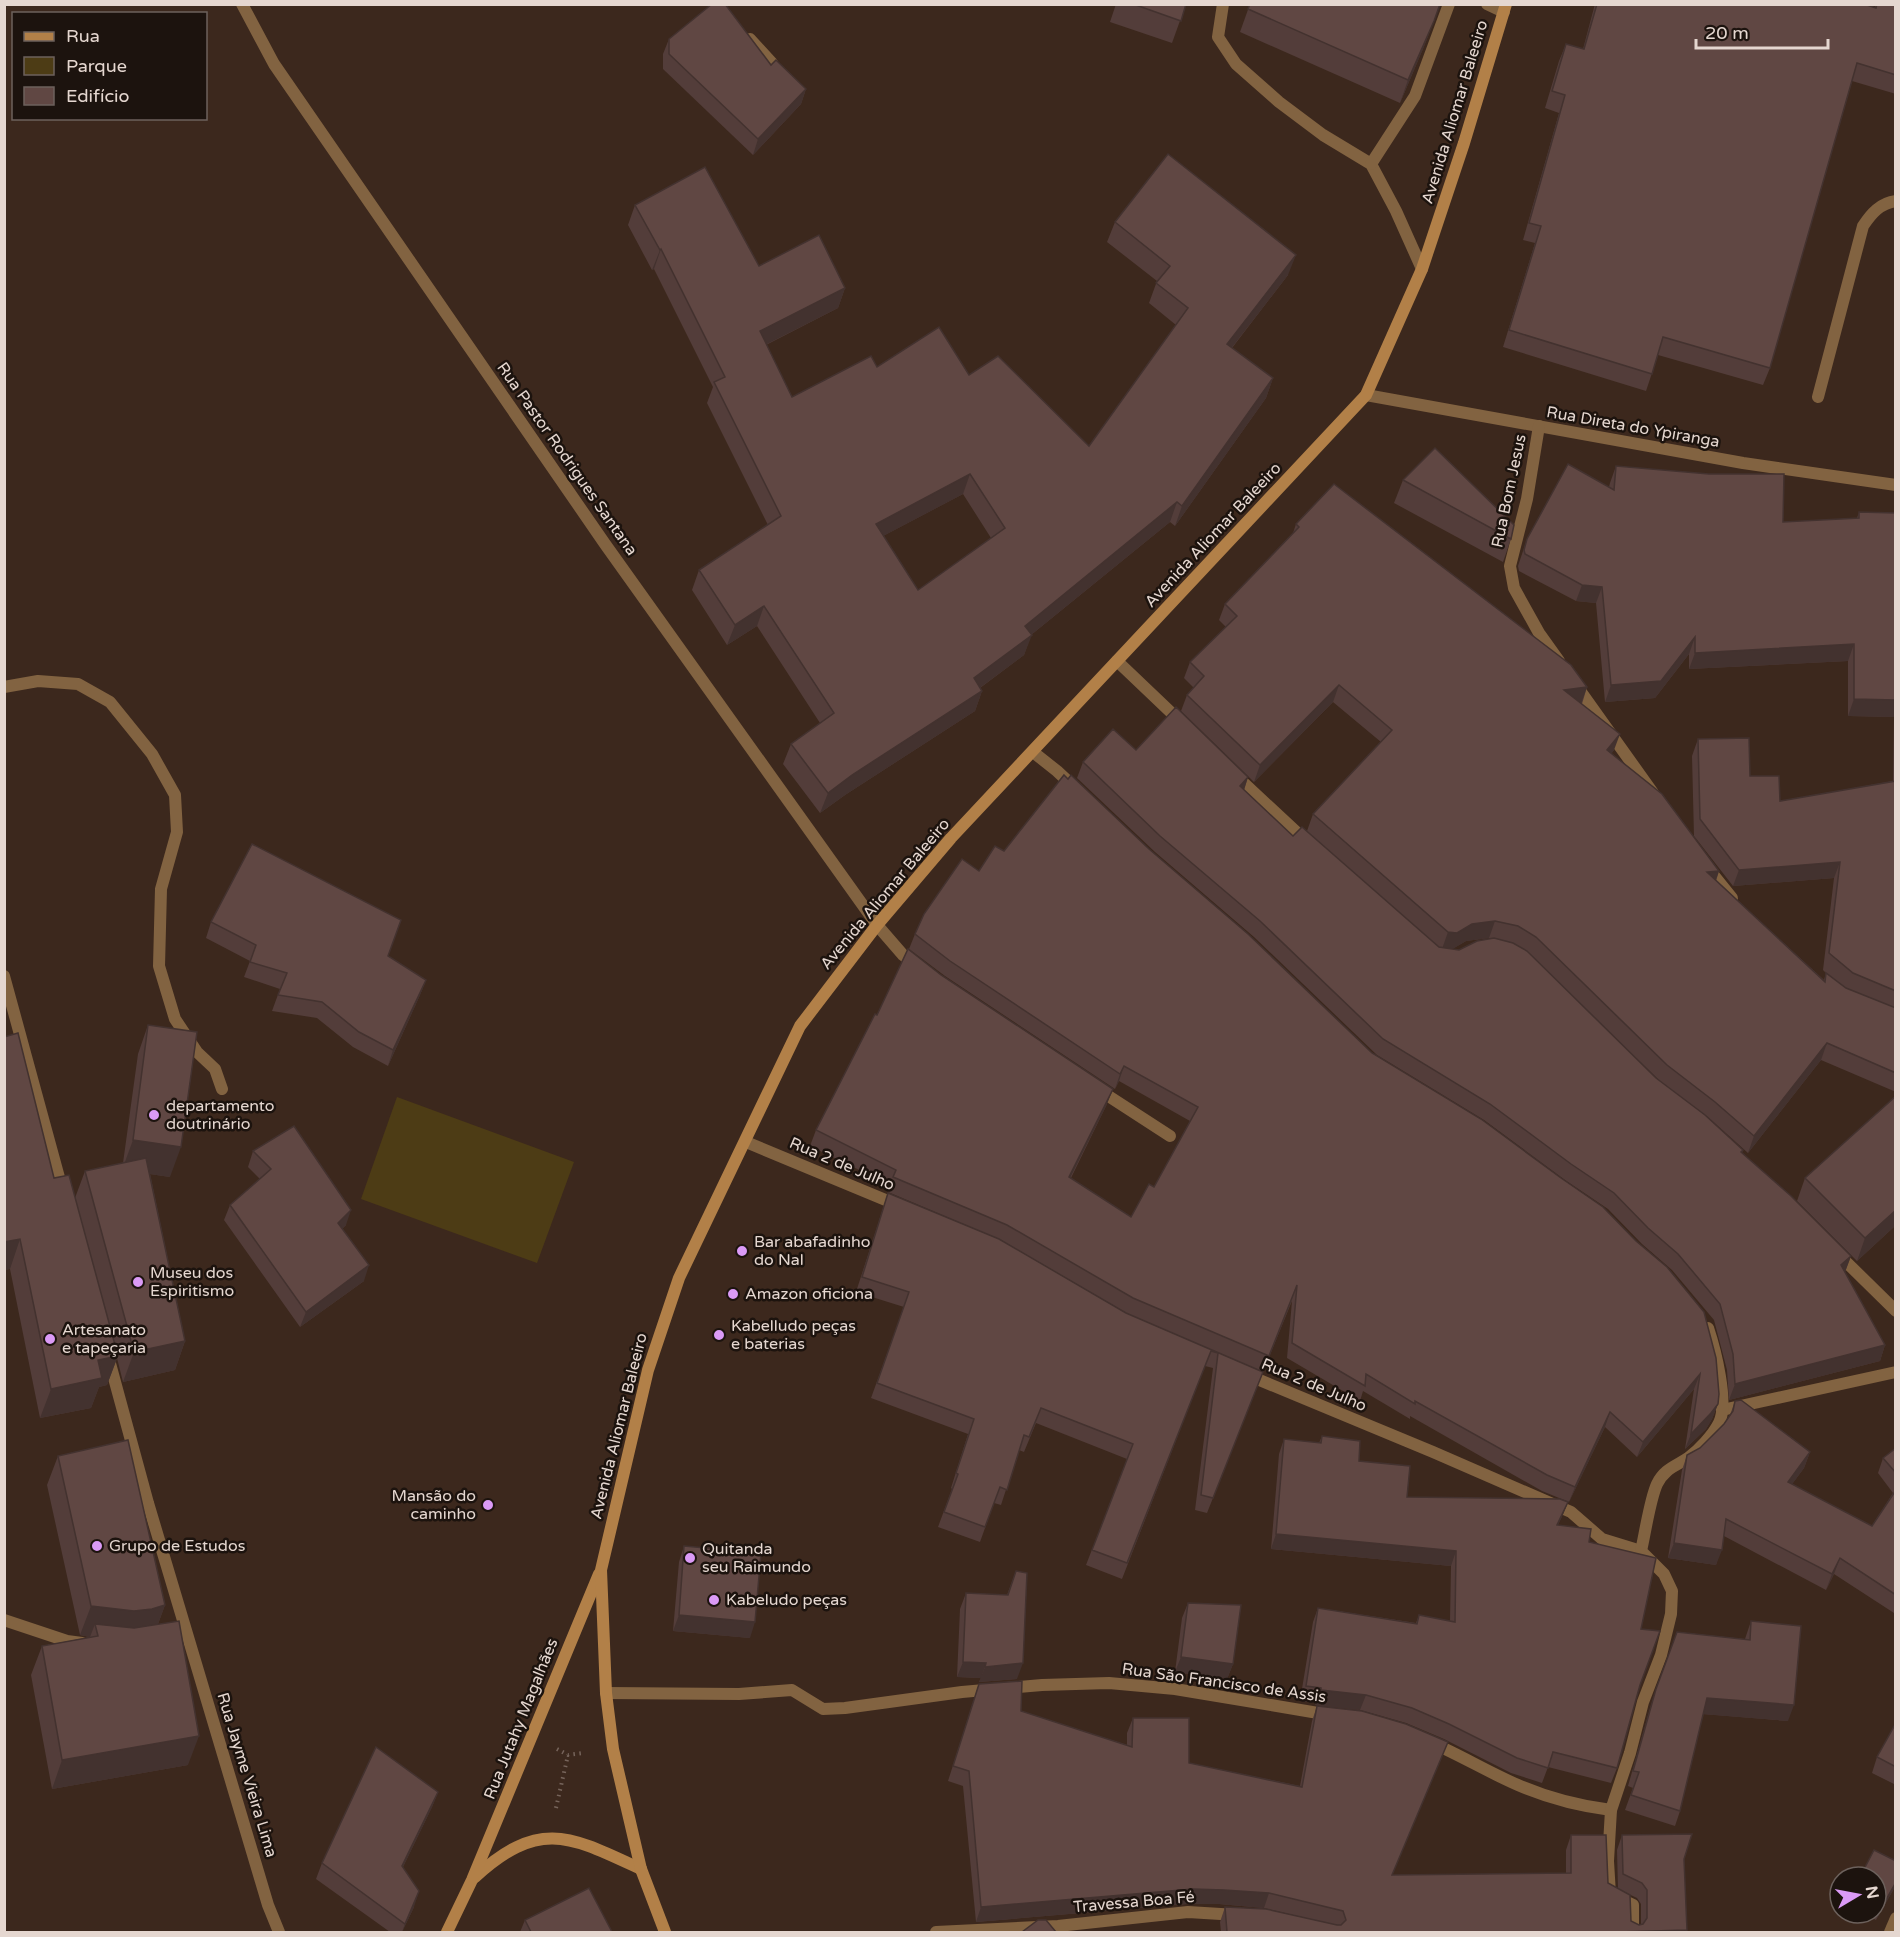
<svg xmlns="http://www.w3.org/2000/svg" width="1900" height="1937" font-family="'Varela Round',sans-serif">
  <style>
    .green { fill: #4d3c15 }
    .lines { fill: none; stroke-linecap: round; stroke-linejoin: round }
    .path { stroke: #76645b; stroke-width: 4; stroke-dasharray: 1.5 4.5; stroke-linecap: butt }
    .lane { stroke: #826341; stroke-width: 12 }
    .street { stroke: #826341; stroke-width: 12 }
    .secondary { stroke: #b28048; stroke-width: 12 }
    .wall { fill: #533d3a; fill-rule: evenodd }
    .shaded-wall { fill: #43322f }
    .building { fill: #604743; stroke: #43322f; stroke-width: 1.5; fill-rule: evenodd }
    .poi-dot { fill: #db9af6; stroke: #1c130e; stroke-width: 2 }
    .labels { text-anchor: middle; dominant-baseline: central; stroke-width: 5; stroke-linejoin: round; paint-order: stroke }
    .street-label { font-size: 16px; fill: #e5d7d0; stroke: #1c130e }
    .poi-label { font-size: 16px; fill: #e5d7d0; stroke: #1c130e; text-anchor: start }
  </style>
  <rect width="100%" height="100%" fill="#3c281d"/>
  <path class="green" d="M397 1097 574 1162 537 1263 361 1199Z"/>
  <g class="lines">
    <g class="path">
      <path d="M557 1749 568 1755 583 1753"/>
      <path d="M556 1808 568 1755"/>
    </g>
    <g class="lane">
      <path d="M1223 4 1218 37 1236 64 1279 102 1323 135 1371 164 1396 211 1422 269"/>
      <path d="M1487 4 1504 12"/>
      <path d="M1371 164 1415 96 1449 4"/>
      <path d="M4 687 38 681 78 684 110 702 152 754 175 795 177 832 161 889 159 966 175 1019 197 1052 215 1069 222 1089"/>
      <path d="M4 976 63 1192"/>
      <path d="M108 1356 148 1503 268 1905 279 1932"/>
      <path d="M4 1620 67 1641 82 1643"/>
    </g>
    <g class="street">
      <path d="M242 4 274 64 605 544 877 925 903 955 916 965"/>
      <path d="M750 39 772 63"/>
      <path d="M1366 395 1743 463 1896 485"/>
      <path d="M1818 397 1863 226C1871 214 1880 203 1896 201"/>
      <path d="M1539 426 1527 499 1510 566 1514 588 1539 633 1559 661"/>
      <path d="M1117 661 1181 722"/>
      <path d="M1576 685 1653 793"/>
      <path d="M1033 752 1057 771 1073 786"/>
      <path d="M1234 774 1307 842"/>
      <path d="M1707 867 1732 898"/>
      <path d="M1096 1088 1170 1136"/>
      <path d="M746 1142 900 1206"/>
      <path d="M1837 1253 1896 1311"/>
      <path d="M1245 1374 1433 1452 1571 1512 1602 1539 1641 1551"/>
      <path d="M1722 1410 1896 1372"/>
      <path d="M606 1693 739 1694 792 1690 823 1709 845 1708 962 1692 1042 1685 1109 1683 1175 1689 1330 1715"/>
      <path d="M1430 1742C1460 1755 1488 1772 1518 1785 1548 1798 1579 1806 1611 1810"/>
      <path d="M936 1932 1058 1926 1188 1912 1237 1915"/>
      <path d="M1633 1932V1905L1610 1894 1608 1861 1611 1810 1630 1753 1643 1702 1661 1655 1671 1614 1672 1591 1664 1574 1641 1551C1645 1534 1650 1499 1657 1484 1664 1469 1676 1466 1688 1458 1699 1450 1713 1435 1719 1423 1729 1403 1715 1349 1708 1328"/>
      <path d="M1890 1932 1896 1918"/>
    </g>
    <g class="secondary">
      <path d="M475 1877C540 1818 570 1836 641 1869"/>
      <path d="M447 1932 472 1880 599 1574"/>
      <path d="M665 1932 641 1869 613 1749 606 1693 601 1570 648 1370 679 1278 800 1026 877 925 951 838 1366 395 1422 269 1464 143 1506 4"/>
    </g>
  </g>
  <g class="wall">
    <path d="M1116 4H1186L1172 43 1110 22Z"/>
    <path d="M1250 4H1440L1425 44 1400 103 1240 32Z"/>
    <path d="M1595 4H1864L1875 8 1876 4H1896V94L1852 81 1770 368 1763 385 1658 355 1646 391 1503 347 1535 243 1523 240 1559 113 1545 108 1559 61 1566 44 1583 49Z"/>
    <path d="M669 39 806 89 801 104 753 155 663 69V54Z"/>
    <path d="M635 205 759 266 845 288 838 308 766 345 792 397 877 367 969 375 1089 446 1176 325 1149 303 1157 281 1107 242 1115 222 1288 275 1232 348 1273 378 1266 398 1175 526 1170 522 1031 635 1024 655 980 688 982 691 975 711 845 795 820 813 783 764 791 744 820 723 757 626 727 645 692 590 699 570 768 525 707 403 713 387 654 269 652 270 628 225ZM963 494 991 538 918 590 883 536Z"/>
    <path d="M1616 466 1783 522 1857 518 1859 512 1896 513V1092L1821 1060 1748 1153 1709 1118 1661 1082 1528 953 1656 1078 1743 1150 1742 1153 1851 1256 1845 1272 1885 1345 1880 1361 1729 1400 1727 1370 1714 1320 1672 1270 1642 1244 1608 1209 1565 1180 1484 1120 1377 1055 1254 937 1155 852 1077 778 1083 762 1136 750 1248 777 1244 790 1293 836 1307 831 1313 814 1381 742 1333 702 1254 782 1181 711 1187 695 1194 688 1184 678 1190 662 1226 627 1219 620 1225 604 1293 533 1296 524 1587 687 1582 704 1614 750 1611 754 1719 871 1716 881 1824 980 1826 973 1823 970 1834 878 1733 886 1694 836 1692 756 1698 739 1750 776 1780 801 1893 781 1894 717 1848 716V661L1689 669V654L1655 698 1605 702 1596 603 1576 601 1519 571 1518 566 1527 539 1609 487 1610 483ZM1489 938H1492L1459 950 1452 949 1466 941Z"/>
    <path d="M1403 480 1511 539 1503 562 1394 503Z"/>
    <path d="M1149 849 1372 1053 1603 1207 1718 1404 1712 1419 1706 1429 1685 1449 1694 1389 1637 1457 1605 1427 1569 1502 1542 1491 1410 1416V1419L1363 1391 1360 1401 1287 1358 1292 1301 1263 1372 1128 1314 1001 1240 888 1192 890 1185 810 1146 816 1130 1107 1104 1071 1178 1131 1217 1154 1187 1190 1121 1119 1081 1115 1089 945 976 909 949 915 934 979 871 1004 851Z"/>
    <path d="M211 922 388 956 426 980 420 995 388 1066 353 1047 317 1018 272 1011 280 989 244 977 250 961 206 938Z"/>
    <path d="M148 1025 170 1177 150 1174 185 1341 175 1370 123 1382 117 1358 107 1385 99 1387 91 1408 40 1418 10 1269 4 1270V1037L54 1178 75 1198 85 1171 123 1163 138 1054Z"/>
    <path d="M1896 1096V1225L1857 1261 1797 1201 1805 1178Z"/>
    <path d="M253 1151 346 1225 342 1229 364 1281 300 1327 224 1220 230 1205 260 1179 248 1167Z"/>
    <path d="M888 1193 1126 1313 1263 1372 1207 1513 1195 1510 1213 1368 1205 1366 1122 1579 1086 1565 1127 1459 1036 1423 1024 1452 1019 1450 1001 1505 994 1503 980 1542 938 1527 952 1489 951 1488 968 1434 871 1398 904 1307 856 1292Z"/>
    <path d="M1735 1401 1810 1452 1804 1468 1792 1484 1872 1526 1893 1493 1878 1473 1883 1458 1896 1448V1611L1894 1613 1834 1574 1826 1590 1724 1536 1716 1565 1668 1558 1682 1470 1687 1455 1700 1448 1724 1424 1730 1415Z"/>
    <path d="M1322 1436 1359 1461 1407 1497 1568 1502 1558 1525 1589 1542 1641 1629 1640 1685 1617 1768 1611 1783 1548 1767 1542 1783 1511 1773 1444 1739 1406 1723 1360 1710 1315 1705 1316 1703 1300 1701 1313 1622 1318 1608 1416 1623 1419 1615 1450 1621 1451 1566 1271 1549 1279 1454 1284 1439 1319 1443Z"/>
    <path d="M58 1456 165 1605 158 1624 188 1765 52 1789 31 1675 42 1646 90 1637 80 1635 47 1485Z"/>
    <path d="M684 1546 750 1638 673 1631 679 1562Z"/>
    <path d="M1016 1571 1017 1679 979 1682 981 1678 957 1677 960 1609 966 1593 1007 1595Z"/>
    <path d="M1188 1603 1233 1664 1227 1679 1175 1672 1182 1618Z"/>
    <path d="M1751 1621 1788 1721 1703 1714 1680 1811 1675 1826 1625 1810 1633 1788 1628 1786 1651 1705 1677 1632 1745 1639Z"/>
    <path d="M979 1684 1021 1711 1127 1745V1733L1133 1718 1189 1763 1300 1786 1312 1721 1317 1706 1448 1742 1392 1875 1566 1873V1850L1571 1835 1608 1883 1631 1921 1639 1925H1641V1904L1637 1898 1618 1889 1617 1850 1622 1835 1684 1859 1687 1930 1686 1932H1221L1220 1922 1225 1907 1336 1925 1264 1908 1219 1904H1187L976 1922 963 1786 948 1781Z"/>
    <path d="M1896 1723V1785L1872 1773 1877 1757Z"/>
    <path d="M438 1792 432 1807 403 1867 414 1907 402 1932H390L316 1879 322 1863Z"/>
    <path d="M1896 1861V1885L1876 1920 1863 1913H1876V1877Z"/>
    <path d="M525 1920 612 1932H520Z"/>
  </g>
  <g class="shaded-wall">
    <path d="M1440 4 1425 44 1400 103 1408 80Z"/>
    <path d="M806 89 801 104 753 155 758 139Z"/>
    <path d="M661 249 654 269 652 270 660 250Z"/>
    <path d="M1296 255 1288 275 1219 364 1227 344Z"/>
    <path d="M845 288 838 308 753 351 760 331Z"/>
    <path d="M1273 378 1266 398 1175 526 1182 506Z"/>
    <path d="M970 474 963 494 868 544 876 524Z"/>
    <path d="M1177 502 1170 522 1021 643 1032 635 1024 655 966 698 974 678 1025 626Z"/>
    <path d="M1582 585 1602 587 1596 603 1576 601Z"/>
    <path d="M764 606 757 626 727 645 735 625Z"/>
    <path d="M1695 637 1689 654 1655 698 1605 702 1611 685Z"/>
    <path d="M1854 644 1848 661 1689 669 1695 653Z"/>
    <path d="M1339 685 1333 702 1254 782 1260 765Z"/>
    <path d="M1587 687 1581 704 1564 690Z"/>
    <path d="M982 691 975 711 845 795 820 813 828 793 852 775Z"/>
    <path d="M1854 699 1896 700V714L1894 717 1848 716Z"/>
    <path d="M1620 734 1614 750 1601 767 1607 750Z"/>
    <path d="M1248 777 1243 793 1240 786Z"/>
    <path d="M1840 862 1834 878 1733 886 1739 870Z"/>
    <path d="M1719 871 1713 888 1707 872Z"/>
    <path d="M1495 921 1489 938 1466 941 1451 950 1442 949 1448 932 1472 924Z"/>
    <path d="M426 980 420 995 388 1066 393 1050Z"/>
    <path d="M1827 1043 1821 1060 1748 1153 1754 1136Z"/>
    <path d="M1124 1066 1119 1081 1115 1089 1120 1074Z"/>
    <path d="M1113 1089 1107 1104 1063 1192 1069 1177Z"/>
    <path d="M133 1140 181 1147 170 1177 122 1170Z"/>
    <path d="M351 1210 346 1225 333 1239 338 1223Z"/>
    <path d="M1896 1210V1225L1857 1261 1865 1238Z"/>
    <path d="M20 1239 10 1269 4 1270V1242Z"/>
    <path d="M1851 1256 1845 1272 1841 1265Z"/>
    <path d="M369 1265 364 1281 300 1327 306 1312Z"/>
    <path d="M185 1341 175 1370 123 1382 134 1352Z"/>
    <path d="M1885 1345 1880 1361 1729 1400 1735 1384Z"/>
    <path d="M118 1356 107 1385 99 1387 91 1408 40 1418 51 1389 98 1360Z"/>
    <path d="M1700 1374 1694 1389 1637 1457 1643 1442Z"/>
    <path d="M1718 1404 1712 1419 1706 1429 1685 1449 1691 1434Z"/>
    <path d="M1610 1412 1605 1427 1569 1502 1575 1487Z"/>
    <path d="M1810 1452 1804 1468 1782 1498 1788 1482Z"/>
    <path d="M1568 1502 1562 1517 1551 1540 1557 1525Z"/>
    <path d="M1276 1534 1456 1551 1451 1566 1271 1549Z"/>
    <path d="M1674 1543 1722 1550 1716 1565 1668 1558Z"/>
    <path d="M1840 1558 1834 1574 1826 1590 1832 1574Z"/>
    <path d="M165 1605 154 1635 98 1636 95 1624 90 1637 80 1635 91 1606Z"/>
    <path d="M679 1615 755 1622 750 1638 673 1631Z"/>
    <path d="M1181 1657 1233 1664 1227 1679 1175 1672Z"/>
    <path d="M963 1662 986 1663 981 1678 957 1677Z"/>
    <path d="M1023 1663 1017 1679 979 1682 985 1667Z"/>
    <path d="M1321 1690 1366 1695 1360 1710 1315 1705Z"/>
    <path d="M1707 1698 1794 1705 1788 1721 1701 1714Z"/>
    <path d="M199 1736 188 1765 52 1789 62 1760Z"/>
    <path d="M438 1792 432 1807 396 1881 402 1866Z"/>
    <path d="M1896 1882V1885L1876 1920 1879 1912Z"/>
    <path d="M1193 1889 1224 1890 1269 1893 1264 1908 1219 1904H1187L976 1922 981 1907Z"/>
    <path d="M419 1891 414 1907 402 1932 405 1924Z"/>
    <path d="M1687 1930 1686 1932H1617Z"/>
  </g>
  <g class="building">
    <path d="M712 4H725L771 65 776 60 806 89 758 139 669 54V39Z"/>
    <path d="M1133 4H1186L1181 21Z"/>
    <path d="M1250 4H1440L1434 21 1408 80 1248 9Z"/>
    <path d="M1597 4H1864L1876 8 1877 4H1896V75L1857 63 1770 368 1663 337 1652 374 1509 330 1541 226 1529 223 1565 95 1552 91 1566 44 1584 49Z"/>
    <path d="M1168 154 1296 255 1227 344 1273 378 1182 506 1177 502 1025 626 1032 635 974 678 982 691 852 775 828 793 791 744 834 713 764 606 735 625 699 570 781 516 714 382 725 377 661 249 660 250 635 205 705 167 759 266 819 235 845 288 760 331 792 397 871 356 877 367 939 327 969 375 998 356 1089 446 1188 308 1156 283 1170 266 1115 222ZM970 474 1005 528 918 590 876 524Z"/>
    <path d="M1435 448 1514 525 1511 539 1403 480Z"/>
    <path d="M1568 464 1614 490 1616 466 1709 474H1784L1783 522 1859 518V512L1896 513V700L1854 699V644L1695 653V637L1661 681 1611 685 1602 587 1582 585 1525 554 1524 550 1527 539Z"/>
    <path d="M1334 484 1571 665 1587 687 1564 690 1620 734 1607 750 1662 794 1719 871 1707 872 1825 982 1826 973 1846 988 1896 1008V1073L1827 1043 1754 1136 1715 1102 1667 1065 1536 937 1518 926 1495 921 1472 924 1457 933 1448 932 1313 814 1392 730 1339 685 1260 765 1187 695 1204 676 1190 662 1237 616 1225 604 1299 527 1296 524Z"/>
    <path d="M1176 707 1248 777 1240 786 1293 836 1302 827 1439 947 1459 950 1477 941 1494 938 1513 943 1527 951 1656 1078 1705 1115 1743 1150 1741 1152 1791 1196 1851 1256 1841 1265 1885 1345 1735 1384 1733 1354 1720 1304 1678 1254 1648 1228 1614 1193 1571 1164 1490 1104 1383 1039 1260 921 1160 836 1083 762 1113 729 1136 750Z"/>
    <path d="M1749 738 1750 776H1779L1780 801 1896 781V991L1853 973 1829 953 1840 862 1739 870 1700 819 1698 739Z"/>
    <path d="M1064 775 1068 779 1071 775 1149 849 1248 934 1372 1053 1481 1119 1561 1178 1603 1207 1636 1241 1667 1267 1704 1312 1716 1358 1719 1394 1718 1404 1711 1413 1691 1434 1700 1374 1643 1442 1610 1412 1575 1487 1547 1475 1415 1401V1404L1366 1374 1365 1386 1292 1343 1297 1285 1269 1356 1133 1298 1007 1225 893 1177 896 1170 816 1130 875 1014 877 1015 908 949 941 975 1113 1089 1069 1177 1131 1217 1149 1184 1154 1187 1198 1107 1124 1066 1120 1074 950 961 915 934 924 914 962 859 979 871 995 846 1004 851Z"/>
    <path d="M252 844 401 920 388 956 426 980 393 1050 359 1032 322 1002 278 995 287 973 250 962 256 945 211 922Z"/>
    <path d="M148 1025 197 1032 181 1147 133 1140Z"/>
    <path d="M18 1033 54 1178 69 1175 118 1356 98 1360 102 1378 51 1389 20 1239 4 1242V1037Z"/>
    <path d="M1896 1096V1210L1865 1238 1805 1178Z"/>
    <path d="M294 1126 351 1210 338 1223 369 1265 306 1312 230 1205 271 1169 253 1151Z"/>
    <path d="M146 1158 185 1341 134 1352 85 1171Z"/>
    <path d="M888 1193 999 1239 1126 1313 1263 1372 1213 1498 1201 1495 1218 1353 1211 1351 1127 1563 1092 1550 1133 1444 1041 1408 1029 1437 1024 1435 1007 1490 1000 1487 985 1527 944 1512 958 1474 956 1473 974 1419 877 1383 909 1292 862 1277Z"/>
    <path d="M1741 1400 1810 1452 1788 1482 1872 1526 1896 1490V1595L1840 1558 1832 1574 1726 1519 1722 1550 1674 1543 1687 1455 1700 1448 1724 1424 1733 1411 1735 1401Z"/>
    <path d="M1322 1436 1360 1441 1359 1461 1410 1466 1407 1497 1560 1499 1568 1502 1557 1525 1591 1529 1589 1542 1656 1558 1641 1629 1660 1631 1640 1685 1617 1768 1553 1752 1548 1768 1517 1758 1449 1724 1412 1708 1366 1695 1321 1690V1688L1306 1686 1318 1608 1417 1624 1419 1615 1455 1622 1456 1551 1276 1534 1284 1439 1321 1443Z"/>
    <path d="M128 1440 165 1605 152 1609 134 1611 91 1606 58 1456Z"/>
    <path d="M1896 1448V1473L1883 1458Z"/>
    <path d="M684 1546 761 1553 755 1622 679 1615Z"/>
    <path d="M1016 1571 1027 1573 1023 1663 985 1667 986 1663 963 1662 966 1593 1008 1595Z"/>
    <path d="M1188 1603 1241 1605 1233 1664 1181 1657Z"/>
    <path d="M179 1621 199 1736 62 1760 42 1646 98 1636 95 1624 134 1628Z"/>
    <path d="M1751 1621 1801 1626 1794 1705 1707 1698 1680 1811 1631 1795 1639 1772 1633 1771 1656 1689 1677 1632 1750 1640Z"/>
    <path d="M1022 1681 1021 1711 1132 1747 1133 1718H1189V1763L1302 1787 1317 1706 1362 1711 1406 1724 1448 1742 1392 1875 1571 1873V1835H1606L1608 1883 1630 1895 1631 1921 1639 1925 1643 1924 1647 1918V1890L1642 1883 1623 1874 1622 1835 1692 1834 1684 1859 1687 1930 1617 1932H1227L1225 1907 1266 1909 1337 1925H1341L1346 1920 1343 1911 1269 1893 1224 1890 1193 1889 981 1907 969 1771 953 1766 979 1684Z"/>
    <path d="M1896 1723V1767L1877 1757Z"/>
    <path d="M376 1747 438 1792 402 1866 419 1891 405 1924 322 1863Z"/>
    <path d="M1874 1850 1896 1861V1882L1879 1912 1876 1911V1877H1860Z"/>
    <path d="M589 1888 612 1932H531L525 1920Z"/>
    <path d="M1038 1920H1046L1056 1932H1022Z"/>
  </g>
  <g class="poi-dot">
    <circle cx="154" cy="1115" r="6"/>
    <circle cx="742" cy="1251" r="6"/>
    <circle cx="138" cy="1282" r="6"/>
    <circle cx="733" cy="1294" r="6"/>
    <circle cx="719" cy="1335" r="6"/>
    <circle cx="50" cy="1339" r="6"/>
    <circle cx="488" cy="1505" r="6"/>
    <circle cx="97" cy="1546" r="6"/>
    <circle cx="690" cy="1558" r="6"/>
    <circle cx="714" cy="1600" r="6"/>
  </g>
  <g class="labels">
    <g class="street-label">
      <text transform="translate(1455 112) rotate(-73)">Avenida Aliomar Baleeiro</text>
      <text transform="translate(1633 427) rotate(10)">Rua Direta do Ypiranga</text>
      <text transform="translate(567 459) rotate(55)">Rua Pastor Rodrigues Santana</text>
      <text transform="translate(1509 491) rotate(-78)">Rua Bom Jesus</text>
      <text transform="translate(1213 535) rotate(-47)">Avenida Aliomar Baleeiro</text>
      <text transform="translate(885 894) rotate(-50)">Avenida Aliomar Baleeiro</text>
      <text transform="translate(842 1164) rotate(23)">Rua 2 de Julho</text>
      <text transform="translate(1314 1385) rotate(23)">Rua 2 de Julho</text>
      <text transform="translate(619 1426) rotate(-76)">Avenida Aliomar Baleeiro</text>
      <text transform="translate(1224 1683) rotate(8)">Rua São Francisco de Assis</text>
      <text transform="translate(521 1719) rotate(-68)">Rua Jutahy Magalhães</text>
      <text transform="translate(247 1775) rotate(73)">Rua Jayme Vieira Lima</text>
      <text transform="translate(1134 1902) rotate(-5)">Travessa Boa Fé</text>
    </g>
    <g class="poi-label">
      <text x="166" y="1106">departamento<tspan x="166" dy="18">doutrinário</tspan></text>
      <text x="754" y="1242">Bar abafadinho<tspan x="754" dy="18">do Nal</tspan></text>
      <text x="150" y="1273">Museu dos<tspan x="150" dy="18">Espiritismo</tspan></text>
      <text x="745" y="1294">Amazon oficiona</text>
      <text x="731" y="1326">Kabelludo peças<tspan x="731" dy="18">e baterias</tspan></text>
      <text x="62" y="1330">Artesanato<tspan x="62" dy="18">e tapeçaria</tspan></text>
      <text x="476" y="1496" text-anchor="end">Mansão do<tspan x="476" dy="18">caminho</tspan></text>
      <text x="109" y="1546">Grupo de Estudos</text>
      <text x="702" y="1549">Quitanda<tspan x="702" dy="18">seu Raimundo</tspan></text>
      <text x="726" y="1600">Kabeludo peças</text>
    </g>
  </g>
  <rect width="1900" height="1937" fill="none" stroke="#e5d7d0" stroke-width="12"/>
  <rect x="12" y="12" width="195" height="108" fill="#1c130e" stroke="#6c615c" stroke-width="1.5"/>
  <rect x="24" y="32" width="30" height="9" fill="#b28048" stroke="#6c615c" stroke-width="1.5"/>
  <text x="66" y="42" font-size="18" fill="#e5d7d0">Rua</text>
  <rect x="24" y="57" width="30" height="18" fill="#4d3c15" stroke="#6c615c" stroke-width="1.5"/>
  <text x="66" y="72" font-size="18" fill="#e5d7d0">Parque</text>
  <rect x="24" y="87" width="30" height="18" fill="#604743" stroke="#6c615c" stroke-width="1.5"/>
  <text x="66" y="102" font-size="18" fill="#e5d7d0">Edifício</text>
  <g transform="translate(1858 1895) rotate(80)"><circle r="28" fill="#1c130e" stroke="#6c615c" stroke-width="1.5"/>
  <path d="M0-4.5L10 22L0 15L-10 22Z" fill="#db9af6"/>
  <text y="-9" font-size="16" font-weight="bold" text-anchor="middle" fill="#e5d7d0">N</text>
  </g>
  <path d="M1696 39v9h132v-9" fill="none" stroke="#e5d7d0" stroke-width="3"/>
  <text x="1705" y="39" font-size="18" fill="#e5d7d0" stroke="#1c130e" stroke-width="4.5" paint-order="stroke">20 m</text>
</svg>
